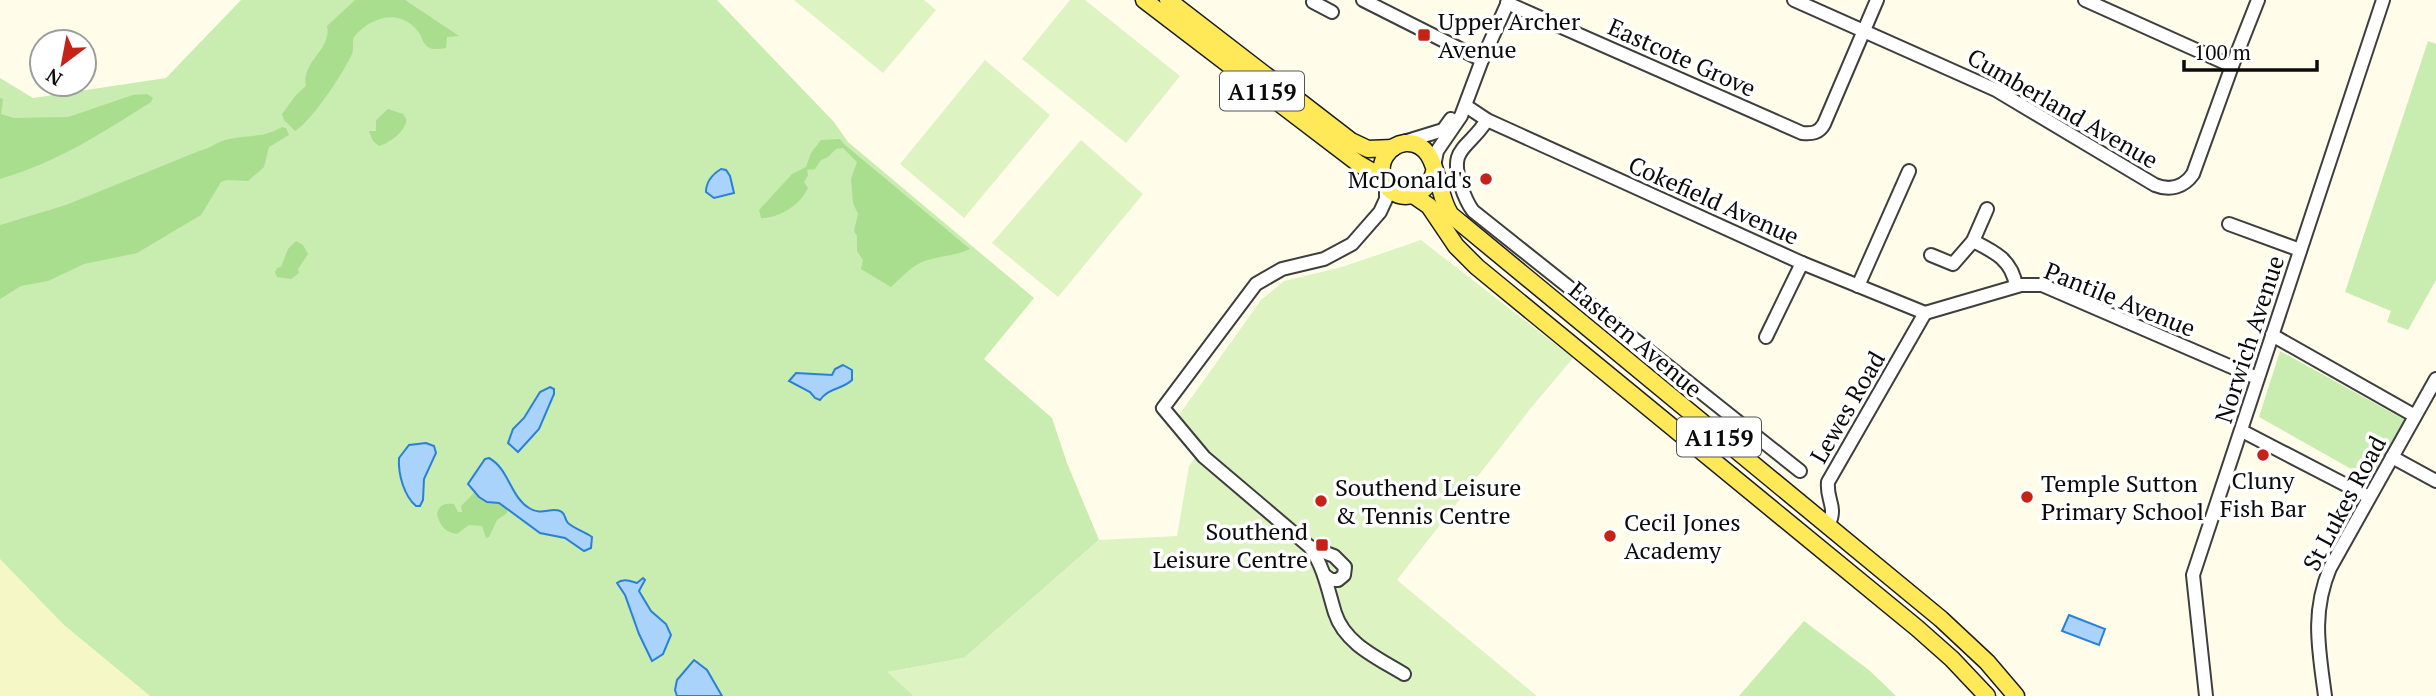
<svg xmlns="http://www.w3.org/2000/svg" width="2436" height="696" font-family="'PT Serif',serif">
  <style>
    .farmland { fill: #f6f7c7 }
    .green { fill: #c9ecb0 }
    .forest { fill: #a9de8e }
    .pitch { fill: #ddf3c2 }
    .water { fill: #a9d3fb; stroke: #2a80d9; stroke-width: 2 }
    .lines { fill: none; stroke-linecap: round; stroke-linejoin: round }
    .minor-casing { stroke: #3e3e3e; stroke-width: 16 }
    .major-casing { stroke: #1c1c1c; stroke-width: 19 }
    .minor { stroke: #fff; stroke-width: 12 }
    .major { stroke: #ffe959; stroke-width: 16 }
    .poi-dot { fill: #c62318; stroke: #fff; stroke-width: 2.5 }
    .labels { text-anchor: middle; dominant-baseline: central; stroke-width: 7; stroke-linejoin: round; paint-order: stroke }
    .shield { fill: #fff; stroke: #545454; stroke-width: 2 }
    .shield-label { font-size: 23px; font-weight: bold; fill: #0b0b0b }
    .poi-label { font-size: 24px; fill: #0b0b0b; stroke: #fff; text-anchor: start }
    .street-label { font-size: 24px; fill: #0b0b0b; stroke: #fff }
  </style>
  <rect width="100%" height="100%" fill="#fffde9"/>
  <path class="farmland" d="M0 559 64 625 150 696H0Z"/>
  <g class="green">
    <path d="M241 0H717L834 122 848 142 1034 298 984 359 1052 418 1067 463 1099 540 964 658 888 672 914 696H150L64 625 0 559V78L33 98 166 78Z"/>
    <path d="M2428 41 2436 44V280L2408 330 2387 322 2391 311 2345 292Z"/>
    <path d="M2280 351 2407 421 2369 479 2259 417Z"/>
    <path d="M1804 621 1870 671 1896 696H1739Z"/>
  </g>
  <g class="forest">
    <path d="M355 0H405L459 36 447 37 446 48C438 49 430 51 425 44 422 41 422 37 420 34 402 7 371 16 354 37 352 43 354 49 352 54 344 72 311 122 295 131L284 120 282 114 296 95 306 86C301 61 332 50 327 26Z"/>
    <path d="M147 94 153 98 151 102C102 133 56 163 0 179V98L3 99 1 114 14 118 68 117 133 95Z"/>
    <path d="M388 109 403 114C405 117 408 120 405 125 402 133 388 144 379 146L373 141 369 131H376V120Z"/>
    <path d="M282 127 286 128 289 135 269 147 264 167 248 181 227 180 221 182 201 215 137 253 84 264 48 281 21 286 0 299V225L66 205 199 151C209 149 215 143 225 140 245 135 264 138 282 127Z"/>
    <path d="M840 139 845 145 970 249C956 256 937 256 922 262 910 267 900 279 891 287L861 269 863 260 857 251V236L854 231 858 214 853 203 851 179 857 162 843 148 836 149 828 157 821 160 815 169 807 170 808 175 804 182 808 188C800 205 780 218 761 218L759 210 792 174 806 167 811 153 821 140Z"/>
    <path d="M296 241 303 245 308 254 298 269 299 273 291 279 277 277 275 272 277 268 281 267 288 249Z"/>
    <path d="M474 493 495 498 507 509V513L497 520 489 537 486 538 482 526 469 525 457 534C444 532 440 525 437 514 439 504 446 503 454 504L458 512H462L461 506Z"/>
  </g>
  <g class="pitch">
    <path d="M794 0H924L936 10 883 73Z"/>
    <path d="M1070 0H1085L1180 76 1126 143 1022 59Z"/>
    <path d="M985 60 1050 115 964 218 900 164Z"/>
    <path d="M1081 140 1143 194 1058 297 992 243Z"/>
    <path d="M1421 240 1573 358 1531 408 1397 580 1537 696H914L887 672 964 658 1099 540 1177 536 1189 466 1203 448 1179 415 1261 300 1284 281 1342 267Z"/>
  </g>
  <g class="water">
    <path d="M721 169 726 170 730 176 734 193 714 198 706 192C706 182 713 174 721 169Z"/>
    <path d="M843 365 852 370V380C842 390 829 387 820 400L815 398 810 392 789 381 796 373 832 375 835 369Z"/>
    <path d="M550 387 554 389V394L539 429 518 452 508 443 513 429 524 418 540 392Z"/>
    <path d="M426 443 434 446 436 453 424 479 423 500 420 506H416C404 496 398 474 399 458L409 445Z"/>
    <path d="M489 458C509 469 510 496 529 508 541 516 551 507 560 511 566 513 564 519 568 523 575 529 585 532 592 537L591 548 584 551 565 538 540 533 499 503 487 502 479 497 468 484 485 459Z"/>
    <path d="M643 578 645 580 639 591 651 611 666 624 671 635 663 654 652 661 639 634 625 595 617 583C623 578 630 581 637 583Z"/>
    <path d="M2069 615 2105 629 2099 645 2062 631Z"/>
    <path d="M694 660 707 670 722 696H677L675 690 677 680Z"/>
  </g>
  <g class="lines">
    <g class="minor-casing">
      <g id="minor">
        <path d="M1363 0 1482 60"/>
        <path d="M1794 0 1996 90 2155 185C2170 191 2184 187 2193 174L2232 66 2258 0"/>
        <path d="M2085 0 2232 66"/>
        <path d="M1313 2 1332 12"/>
        <path d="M1507 3 1802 133C1812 134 1819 133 1824 124L1877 0"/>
        <path d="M1466 106 1487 120 1802 263 1925 313"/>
        <path d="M1487 120C1468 150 1448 147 1461 186 1464 195 1467 203 1473 211L1800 471"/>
        <path d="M1404 142 1443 130 1451 119"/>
        <path d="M1434 166 1437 151 1461 116 1482 60 1509 0"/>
        <path d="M1386 184V199L1380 212 1352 244 1324 259 1282 269 1256 284 1163 408 1204 457 1310 547C1324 567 1328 590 1335 613 1345 644 1378 658 1404 674"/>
        <path d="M2229 224 2300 250"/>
        <path d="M1973 241C1995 252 2012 260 2016 286"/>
        <path d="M1931 255 1953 264 1973 241 1987 209"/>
        <path d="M1858 286 1909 171"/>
        <path d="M1925 313 2021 285H2042L2257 378"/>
        <path d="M2272 335 2415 416"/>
        <path d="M1766 337 1802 263"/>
        <path d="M2242 431 2369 497"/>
        <path d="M2392 457 2436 481"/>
        <path d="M1828 526C1838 506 1826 501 1828 482L1925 313"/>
        <path d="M1310 547 1334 556 1345 567 1344 575 1338 580H1331L1324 575"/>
        <path d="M2206 696 2193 575 2383 0"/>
        <path d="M2325 696C2319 650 2311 613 2330 568L2436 379"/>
      </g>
    </g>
    <g class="major-casing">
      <g id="major">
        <path d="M1144 0 1359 164 1383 178"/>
        <path d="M1168 0 1351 141 1368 149 1393 148"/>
        <path d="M1434 172C1427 201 1388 206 1382 174 1381 167 1382 160 1387 154 1391 148 1398 144 1405 143 1440 140 1435 194 1451 215L1941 619 1987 662 2016 696"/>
        <path d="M1413 195 1429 206 1456 246 1477 267 1917 628 1952 659 1987 696"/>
      </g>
    </g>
    <use href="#minor" class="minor"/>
    <use href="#major" class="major"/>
  </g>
  <g class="poi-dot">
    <rect x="1417" y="28" width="14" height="14" rx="3.5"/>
    <circle cx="1486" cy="179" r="7"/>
    <circle cx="2263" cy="455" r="7"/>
    <circle cx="2027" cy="497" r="7"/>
    <circle cx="1321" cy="501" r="7"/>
    <circle cx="1610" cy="536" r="7"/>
    <rect x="1315" y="538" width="14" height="14" rx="3.5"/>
  </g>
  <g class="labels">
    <g class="shield">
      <rect x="1220" y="71.5" width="84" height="39" rx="5"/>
      <rect x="1677" y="417.5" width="84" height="39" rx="5"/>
    </g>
    <g class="shield-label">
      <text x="1262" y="91">A1159</text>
      <text x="1719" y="437">A1159</text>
    </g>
    <g class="poi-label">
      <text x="1438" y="21">Upper Archer<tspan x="1438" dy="28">Avenue</tspan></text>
      <text x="1472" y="179" text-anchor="end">McDonald's</text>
      <text x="2263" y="480" text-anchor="middle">Cluny<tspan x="2263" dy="28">Fish Bar</tspan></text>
      <text x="2041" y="483">Temple Sutton<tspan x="2041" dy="28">Primary School</tspan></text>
      <text x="1335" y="487">Southend Leisure<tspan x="1335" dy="28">&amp; Tennis Centre</tspan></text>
      <text x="1624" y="522">Cecil Jones<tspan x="1624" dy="28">Academy</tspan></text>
      <text x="1308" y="531" text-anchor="end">Southend<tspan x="1308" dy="28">Leisure Centre</tspan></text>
    </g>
    <g class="street-label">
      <text transform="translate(1682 57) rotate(24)">Eastcote Grove</text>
      <text transform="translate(2063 108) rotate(30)">Cumberland Avenue</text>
      <text transform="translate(1714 200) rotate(24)">Cokefield Avenue</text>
      <text transform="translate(2120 299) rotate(22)">Pantile Avenue</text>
      <text transform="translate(1636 339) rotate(40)">Eastern Avenue</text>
      <text transform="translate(2249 339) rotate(-72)">Norwich Avenue</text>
      <text transform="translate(1847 407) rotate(-60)">Lewes Road</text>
      <text transform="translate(2344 503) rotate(-62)">St Lukes Road</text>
    </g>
  </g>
  <g transform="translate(63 63) rotate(212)"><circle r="33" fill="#ffffff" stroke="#9d9d9d" stroke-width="2"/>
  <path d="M0-5L12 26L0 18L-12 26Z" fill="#c62318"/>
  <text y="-10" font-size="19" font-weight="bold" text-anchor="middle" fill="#0b0b0b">N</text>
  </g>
  <path d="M2184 60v10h133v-10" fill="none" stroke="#0b0b0b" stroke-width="3.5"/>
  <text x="2194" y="60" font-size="21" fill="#0b0b0b" stroke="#ffffff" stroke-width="5" paint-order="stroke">100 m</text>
</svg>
